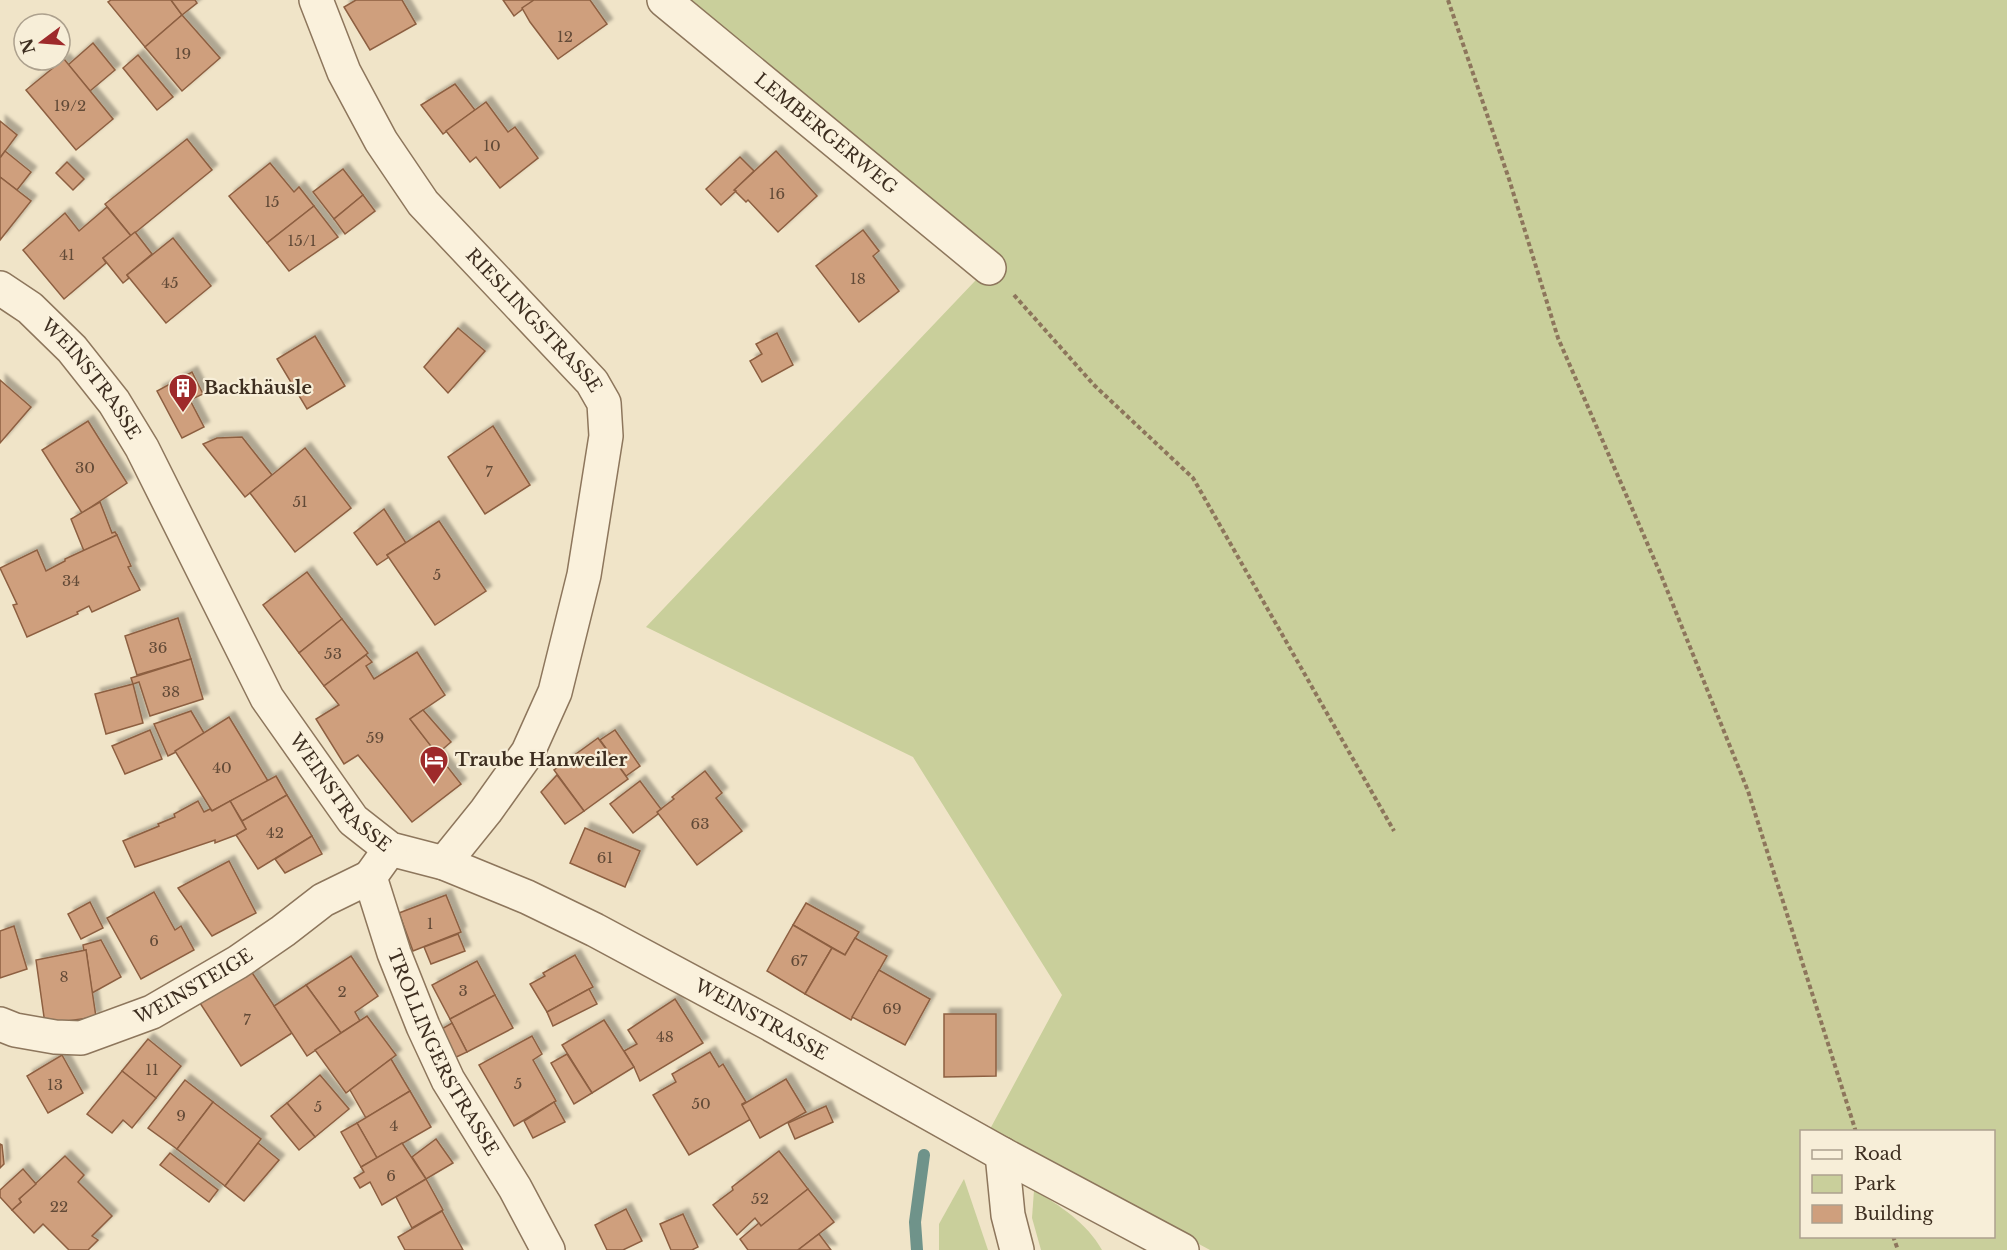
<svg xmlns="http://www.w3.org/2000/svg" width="2007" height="1250" font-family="'Libre Baskerville',serif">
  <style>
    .green { fill: #c9cf9b; fill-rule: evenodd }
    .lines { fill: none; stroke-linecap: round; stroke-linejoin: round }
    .stream { stroke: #6f938a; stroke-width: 12 }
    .building { fill: #cf9f7d; stroke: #8d5f41; stroke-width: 1.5; filter: url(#shadow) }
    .minor-casing { stroke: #8d765c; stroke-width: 36 }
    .path { stroke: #8d765c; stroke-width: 4; stroke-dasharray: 4.5 3; stroke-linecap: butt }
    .minor { stroke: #faf1dc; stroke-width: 33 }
    .labels { text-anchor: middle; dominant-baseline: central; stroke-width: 4.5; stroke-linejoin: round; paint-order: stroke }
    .number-label { font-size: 15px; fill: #624a37 }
    .street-label { font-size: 18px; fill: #3d2e20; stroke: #f7eed8 }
    .poi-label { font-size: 18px; font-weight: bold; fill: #3d2e20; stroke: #f7eed8; text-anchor: start }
  </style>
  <defs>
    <filter id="shadow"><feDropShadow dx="5.5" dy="-5.5" stdDeviation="1.5" flood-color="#0004"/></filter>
  </defs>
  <rect width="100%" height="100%" fill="#f0e4c8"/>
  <g class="green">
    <path d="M677 0H2007V1250H1210L989 1131 1062 995 913 757 646 627 994 261ZM1802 1132H1994V1236H1802Z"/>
    <path d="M964 1179 988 1250H939V1224Z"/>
    <path d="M1034 1190C1060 1206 1086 1222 1102 1250H1041L1032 1218Z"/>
  </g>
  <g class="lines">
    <path class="stream" d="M917 1250 915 1222 924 1155"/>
  </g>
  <g class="building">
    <path d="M111 0H171L182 15 145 47 108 2Z"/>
    <path d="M171 0H195L197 3 182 15Z"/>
    <path d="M356 0H402L416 24 370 50 344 7Z"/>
    <path d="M503 0H534L514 16Z"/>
    <path d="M534 0H590L607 24 558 59 530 22 522 8Z"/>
    <path d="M182 15 220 58 182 91 145 47Z"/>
    <path d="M93 43 115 70 90 91 68 65Z"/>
    <path d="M138 55 173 97 157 110 123 68Z"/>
    <path d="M64 59 113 119 76 150 26 90Z"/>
    <path d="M455 84 475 110 443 134 421 105Z"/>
    <path d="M486 102 508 132 515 127 538 158 500 188 476 157 470 162 446 131Z"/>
    <path d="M0 121 17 135 0 158Z"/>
    <path d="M187 139 212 170 131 236 105 204Z"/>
    <path d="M5 151 31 172 17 190 0 177V158Z"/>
    <path d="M776 151 817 196 778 232 748 200 746 202 734 190Z"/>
    <path d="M740 157 754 171 734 190 736 191 721 205 706 189Z"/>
    <path d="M67 162 84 179 73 190 56 173Z"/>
    <path d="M270 163 294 192 299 187 314 206 267 243 229 196Z"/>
    <path d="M343 169 363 195 334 219 313 192Z"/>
    <path d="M0 177 31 201 0 240Z"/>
    <path d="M363 195 375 211 345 234 334 219Z"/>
    <path d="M314 206 338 237 289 271 267 243Z"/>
    <path d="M107 207 131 236 103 258 106 263 64 299 23 250 65 213 79 231Z"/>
    <path d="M863 230 879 251 873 256 899 291 859 322 816 266Z"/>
    <path d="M135 232 152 254 127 275 129 278 123 283 103 258Z"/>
    <path d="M173 238 211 286 166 323 127 275Z"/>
    <path d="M458 328 485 351 448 393 424 367Z"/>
    <path d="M777 333 793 365 762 382 750 361 762 354 756 344Z"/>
    <path d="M315 336 345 386 307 409 277 359Z"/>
    <path d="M192 372 203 394 190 400 204 427 182 438 157 391Z"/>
    <path d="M0 380 31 407 0 443Z"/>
    <path d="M88 421 127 483 82 513 42 450Z"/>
    <path d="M493 426 530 485 485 514 448 457Z"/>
    <path d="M242 437 272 475 245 497 203 444 217 438Z"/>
    <path d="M305 448 351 508 295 552 250 493Z"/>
    <path d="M100 502 112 533 115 532 117 535 84 551 71 519Z"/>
    <path d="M384 509 406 543 387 555 389 557 377 565 354 533Z"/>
    <path d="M439 521 486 591 435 625 387 555Z"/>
    <path d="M117 535 131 566 128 567 140 590 92 612 89 606 77 612 78 614 27 637 13 605 17 604 0 568 37 550 46 571 65 561V559Z"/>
    <path d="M307 572 342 619 299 653 263 605Z"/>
    <path d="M178 618 191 659 137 675 125 636Z"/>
    <path d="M342 619 368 653 324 686 299 653Z"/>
    <path d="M417 652 445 695 410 719 461 784 412 822 358 755 344 764 316 719 339 705 324 686 366 655 372 662 366 666 374 679Z"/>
    <path d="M191 659 203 699 150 716 139 682 133 684 131 678Z"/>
    <path d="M133 684 143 723 106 734 95 694Z"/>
    <path d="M423 710 451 742 437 754 410 719Z"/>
    <path d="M191 711 204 733 176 752 168 756 154 724Z"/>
    <path d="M229 717 268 781 212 811 175 751Z"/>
    <path d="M150 730 162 759 125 774 112 746Z"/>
    <path d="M615 730 640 766 626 776 600 740Z"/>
    <path d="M598 738 628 779 584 811 554 770Z"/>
    <path d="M705 771 722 793 716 798 742 831 697 865 657 812 674 799 672 797Z"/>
    <path d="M557 775 584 811 565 824 541 792Z"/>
    <path d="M276 776 287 795 242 821 230 801Z"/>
    <path d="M640 781 661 809 657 812 658 814 633 833 610 804Z"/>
    <path d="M287 795 312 836 258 869 236 835 246 829 242 821Z"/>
    <path d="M198 801 204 812 210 809 212 811 230 801 246 829 236 835 215 843V840L135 867 123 841 159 826 158 824 175 817 174 814Z"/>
    <path d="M585 828 640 851 625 887 570 863Z"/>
    <path d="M312 836 322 854 285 873 275 859Z"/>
    <path d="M229 861 256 913 212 936 178 888Z"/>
    <path d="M154 892 175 930 181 926 194 950 141 979 107 918Z"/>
    <path d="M446 895 461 932 413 951 399 913Z"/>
    <path d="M90 902 103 928 81 939 68 914Z"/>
    <path d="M806 903 859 932 845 955 793 925Z"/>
    <path d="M793 925 832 948 805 994 767 971Z"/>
    <path d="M14 926 27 969 0 978V931Z"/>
    <path d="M458 934 465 951 431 964 424 947Z"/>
    <path d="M855 938 887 956 851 1020 805 994 832 948 845 955Z"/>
    <path d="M101 940 121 977 92 993 86 950 84 951 83 945Z"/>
    <path d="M86 950 96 1017 45 1024 36 960Z"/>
    <path d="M575 955 593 987 547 1012 530 984 545 976 543 973Z"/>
    <path d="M351 956 378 996 355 1012 360 1021 341 1033 306 985Z"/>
    <path d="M477 961 495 995 450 1019 432 985Z"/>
    <path d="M249 968 292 1033 241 1066 198 1000Z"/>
    <path d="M879 970 930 999 905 1045 852 1017Z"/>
    <path d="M306 985 341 1033 307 1056 274 1006Z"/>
    <path d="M589 989 597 1004 553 1026 547 1012Z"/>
    <path d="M495 995 513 1028 467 1052 450 1019Z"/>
    <path d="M675 999 703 1043 640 1081 634 1067 624 1051 637 1044 628 1030Z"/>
    <path d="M944 1014H996V1076L944 1077Z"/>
    <path d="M367 1016 396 1055 346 1093 315 1050Z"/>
    <path d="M604 1020 634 1067 592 1093 562 1045Z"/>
    <path d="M452 1023 467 1052 448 1061 433 1034Z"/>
    <path d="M532 1036 542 1054 533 1060 556 1101 514 1126 479 1065Z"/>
    <path d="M148 1039 181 1066 156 1098 122 1071Z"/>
    <path d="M710 1052 719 1067 723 1064 746 1102 742 1104 751 1119 689 1155 653 1095 676 1082 672 1074Z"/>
    <path d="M567 1054 592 1093 574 1104 551 1063Z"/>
    <path d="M62 1055 83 1093 48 1113 27 1076Z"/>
    <path d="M391 1059 410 1091 366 1118 350 1090Z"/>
    <path d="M122 1071 156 1098 132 1128 123 1120 112 1133 87 1114Z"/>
    <path d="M320 1075 349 1109 315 1137 287 1103Z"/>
    <path d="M786 1079 806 1112 760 1138 742 1105Z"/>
    <path d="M185 1080 213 1102 177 1149 148 1128Z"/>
    <path d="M410 1091 431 1127 377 1158 357 1123Z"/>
    <path d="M213 1102 261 1139 225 1186 177 1149Z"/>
    <path d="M554 1102 565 1122 533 1138 524 1121Z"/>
    <path d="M287 1103 315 1137 299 1150 271 1116Z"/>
    <path d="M826 1106 833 1122 795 1139 788 1123Z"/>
    <path d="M357 1123 377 1158 361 1167 341 1132Z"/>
    <path d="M436 1139 453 1163 426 1179 412 1157Z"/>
    <path d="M258 1143 279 1160 244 1201 225 1186Z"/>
    <path d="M402 1143 426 1179 382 1205 370 1182 360 1188 354 1178 364 1172 361 1167Z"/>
    <path d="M0 1144 2 1145 4 1164 0 1168Z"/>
    <path d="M779 1151 808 1189 761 1226 755 1218 737 1235 713 1205 733 1190 732 1187Z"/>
    <path d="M170 1153 218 1190 209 1202 160 1165Z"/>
    <path d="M65 1156 84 1175 78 1182 112 1216 92 1236 98 1240 88 1250H69L43 1224 34 1233 12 1210 21 1202 19 1199Z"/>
    <path d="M23 1169 36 1184 19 1199 21 1202 12 1210 0 1197V1190Z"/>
    <path d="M426 1179 443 1210 412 1228 396 1197Z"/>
    <path d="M808 1189 834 1222 798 1250H748L740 1239 759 1223 761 1226Z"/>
    <path d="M626 1209 642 1241 623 1250H607L595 1225Z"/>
    <path d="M442 1211 463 1250H405L398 1237Z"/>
    <path d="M683 1214 698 1247 692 1250H671L660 1224Z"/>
    <path d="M819 1234 831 1250H798Z"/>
  </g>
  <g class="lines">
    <g class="minor-casing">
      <g id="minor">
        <path id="s1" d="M316 0 344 72 381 141 423 203 592 382 604 403 606 436 584 575 555 692 528 752 486 811 444 863"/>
        <path id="s2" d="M664 0 989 268"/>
        <path id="s3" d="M0 288 30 308 72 349 114 402 142 448 267 698 353 820 390 849 444 863 527 897 595 930 770 1024 1002 1154 1182 1250"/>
        <path id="s4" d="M390 849 370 877 394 953 423 1026 448 1080 515 1188 548 1250"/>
        <path id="s5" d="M0 1024 15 1030 55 1037 81 1038 152 1012 238 962 283 931 323 900 370 877"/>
        <path d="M1002 1154 1008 1215 1017 1250"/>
      </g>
    </g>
    <g class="path">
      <path d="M1448 0 1509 179 1558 338 1661 575 1748 791 1856 1132"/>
      <path d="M1014 295 1094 385 1193 478 1394 831"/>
      <path d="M1893 1236 1898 1250"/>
    </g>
    <use href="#minor" class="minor"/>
  </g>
  <defs>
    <g id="building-pin" transform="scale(1.5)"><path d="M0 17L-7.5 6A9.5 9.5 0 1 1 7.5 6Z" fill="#9e2a2b" stroke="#f7eed8"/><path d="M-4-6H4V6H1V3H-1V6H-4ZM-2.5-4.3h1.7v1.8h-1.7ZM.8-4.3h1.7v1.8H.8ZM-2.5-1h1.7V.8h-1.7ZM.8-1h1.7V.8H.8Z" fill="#fff"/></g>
    <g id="hotel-pin" transform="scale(1.5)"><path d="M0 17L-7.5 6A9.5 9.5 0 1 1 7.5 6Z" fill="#9e2a2b" stroke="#f7eed8"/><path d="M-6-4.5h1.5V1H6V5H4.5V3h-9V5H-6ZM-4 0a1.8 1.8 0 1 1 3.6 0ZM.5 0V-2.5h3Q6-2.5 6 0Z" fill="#fff"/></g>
  </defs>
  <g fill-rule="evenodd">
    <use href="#building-pin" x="183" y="388"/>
    <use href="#hotel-pin" x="434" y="760"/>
  </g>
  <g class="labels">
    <g class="number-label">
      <text x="565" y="36">12</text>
      <text x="183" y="53">19</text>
      <text x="70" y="105">19/2</text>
      <text x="492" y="145">10</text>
      <text x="777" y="193">16</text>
      <text x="272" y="201">15</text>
      <text x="302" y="240">15/1</text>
      <text x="67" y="254">41</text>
      <text x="858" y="278">18</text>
      <text x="170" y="282">45</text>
      <text x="85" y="467">30</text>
      <text x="489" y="471">7</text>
      <text x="300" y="501">51</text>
      <text x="437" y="574">5</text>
      <text x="71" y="580">34</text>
      <text x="158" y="647">36</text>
      <text x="333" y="653">53</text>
      <text x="171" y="691">38</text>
      <text x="375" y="737">59</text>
      <text x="222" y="767">40</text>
      <text x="700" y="823">63</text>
      <text x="275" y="832">42</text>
      <text x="605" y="857">61</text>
      <text x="430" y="923">1</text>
      <text x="154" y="940">6</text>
      <text x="799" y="960">67</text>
      <text x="64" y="976">8</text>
      <text x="463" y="990">3</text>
      <text x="342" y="991">2</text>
      <text x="892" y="1008">69</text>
      <text x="247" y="1019">7</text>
      <text x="665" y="1036">48</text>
      <text x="152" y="1069">11</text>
      <text x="518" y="1083">5</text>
      <text x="55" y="1084">13</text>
      <text x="701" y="1103">50</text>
      <text x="318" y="1106">5</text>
      <text x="181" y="1115">9</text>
      <text x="394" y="1125">4</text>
      <text x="391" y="1175">6</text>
      <text x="760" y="1198">52</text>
      <text x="59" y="1206">22</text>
    </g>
    <g class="street-label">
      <text stroke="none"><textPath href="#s2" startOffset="210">LEMBERGERWEG</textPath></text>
      <text stroke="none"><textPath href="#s1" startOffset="392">RIESLINGSTRASSE</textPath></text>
      <text stroke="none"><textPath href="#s3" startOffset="130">WEINSTRASSE</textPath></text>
      <text stroke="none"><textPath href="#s3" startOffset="616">WEINSTRASSE</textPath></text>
      <text stroke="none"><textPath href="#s5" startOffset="207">WEINSTEIGE</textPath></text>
      <text stroke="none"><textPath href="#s3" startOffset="1102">WEINSTRASSE</textPath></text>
      <text stroke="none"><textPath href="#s4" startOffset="225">TROLLINGERSTRASSE</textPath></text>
    </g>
    <g class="poi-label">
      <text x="204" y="388">Backhäusle</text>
      <text x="455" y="760">Traube Hanweiler</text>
    </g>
  </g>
  <rect x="1800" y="1130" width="195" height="108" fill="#f7eed8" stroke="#ada18e" stroke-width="1.5"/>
  <rect x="1812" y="1150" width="30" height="9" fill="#faf1dc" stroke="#ada18e" stroke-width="1.5"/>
  <text x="1854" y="1160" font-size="18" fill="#3d2e20">Road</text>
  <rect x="1812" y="1175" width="30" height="18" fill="#c9cf9b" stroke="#ada18e" stroke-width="1.5"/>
  <text x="1854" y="1190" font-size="18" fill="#3d2e20">Park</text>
  <rect x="1812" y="1205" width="30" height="18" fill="#cf9f7d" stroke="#ada18e" stroke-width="1.5"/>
  <text x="1854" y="1220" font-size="18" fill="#3d2e20">Building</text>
  <g transform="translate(42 42) rotate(254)"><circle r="28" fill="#f7eed8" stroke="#ada18e" stroke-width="1.5"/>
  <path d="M0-4.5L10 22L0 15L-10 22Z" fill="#9e2a2b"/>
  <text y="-9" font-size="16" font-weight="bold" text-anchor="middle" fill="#3d2e20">N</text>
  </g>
</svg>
